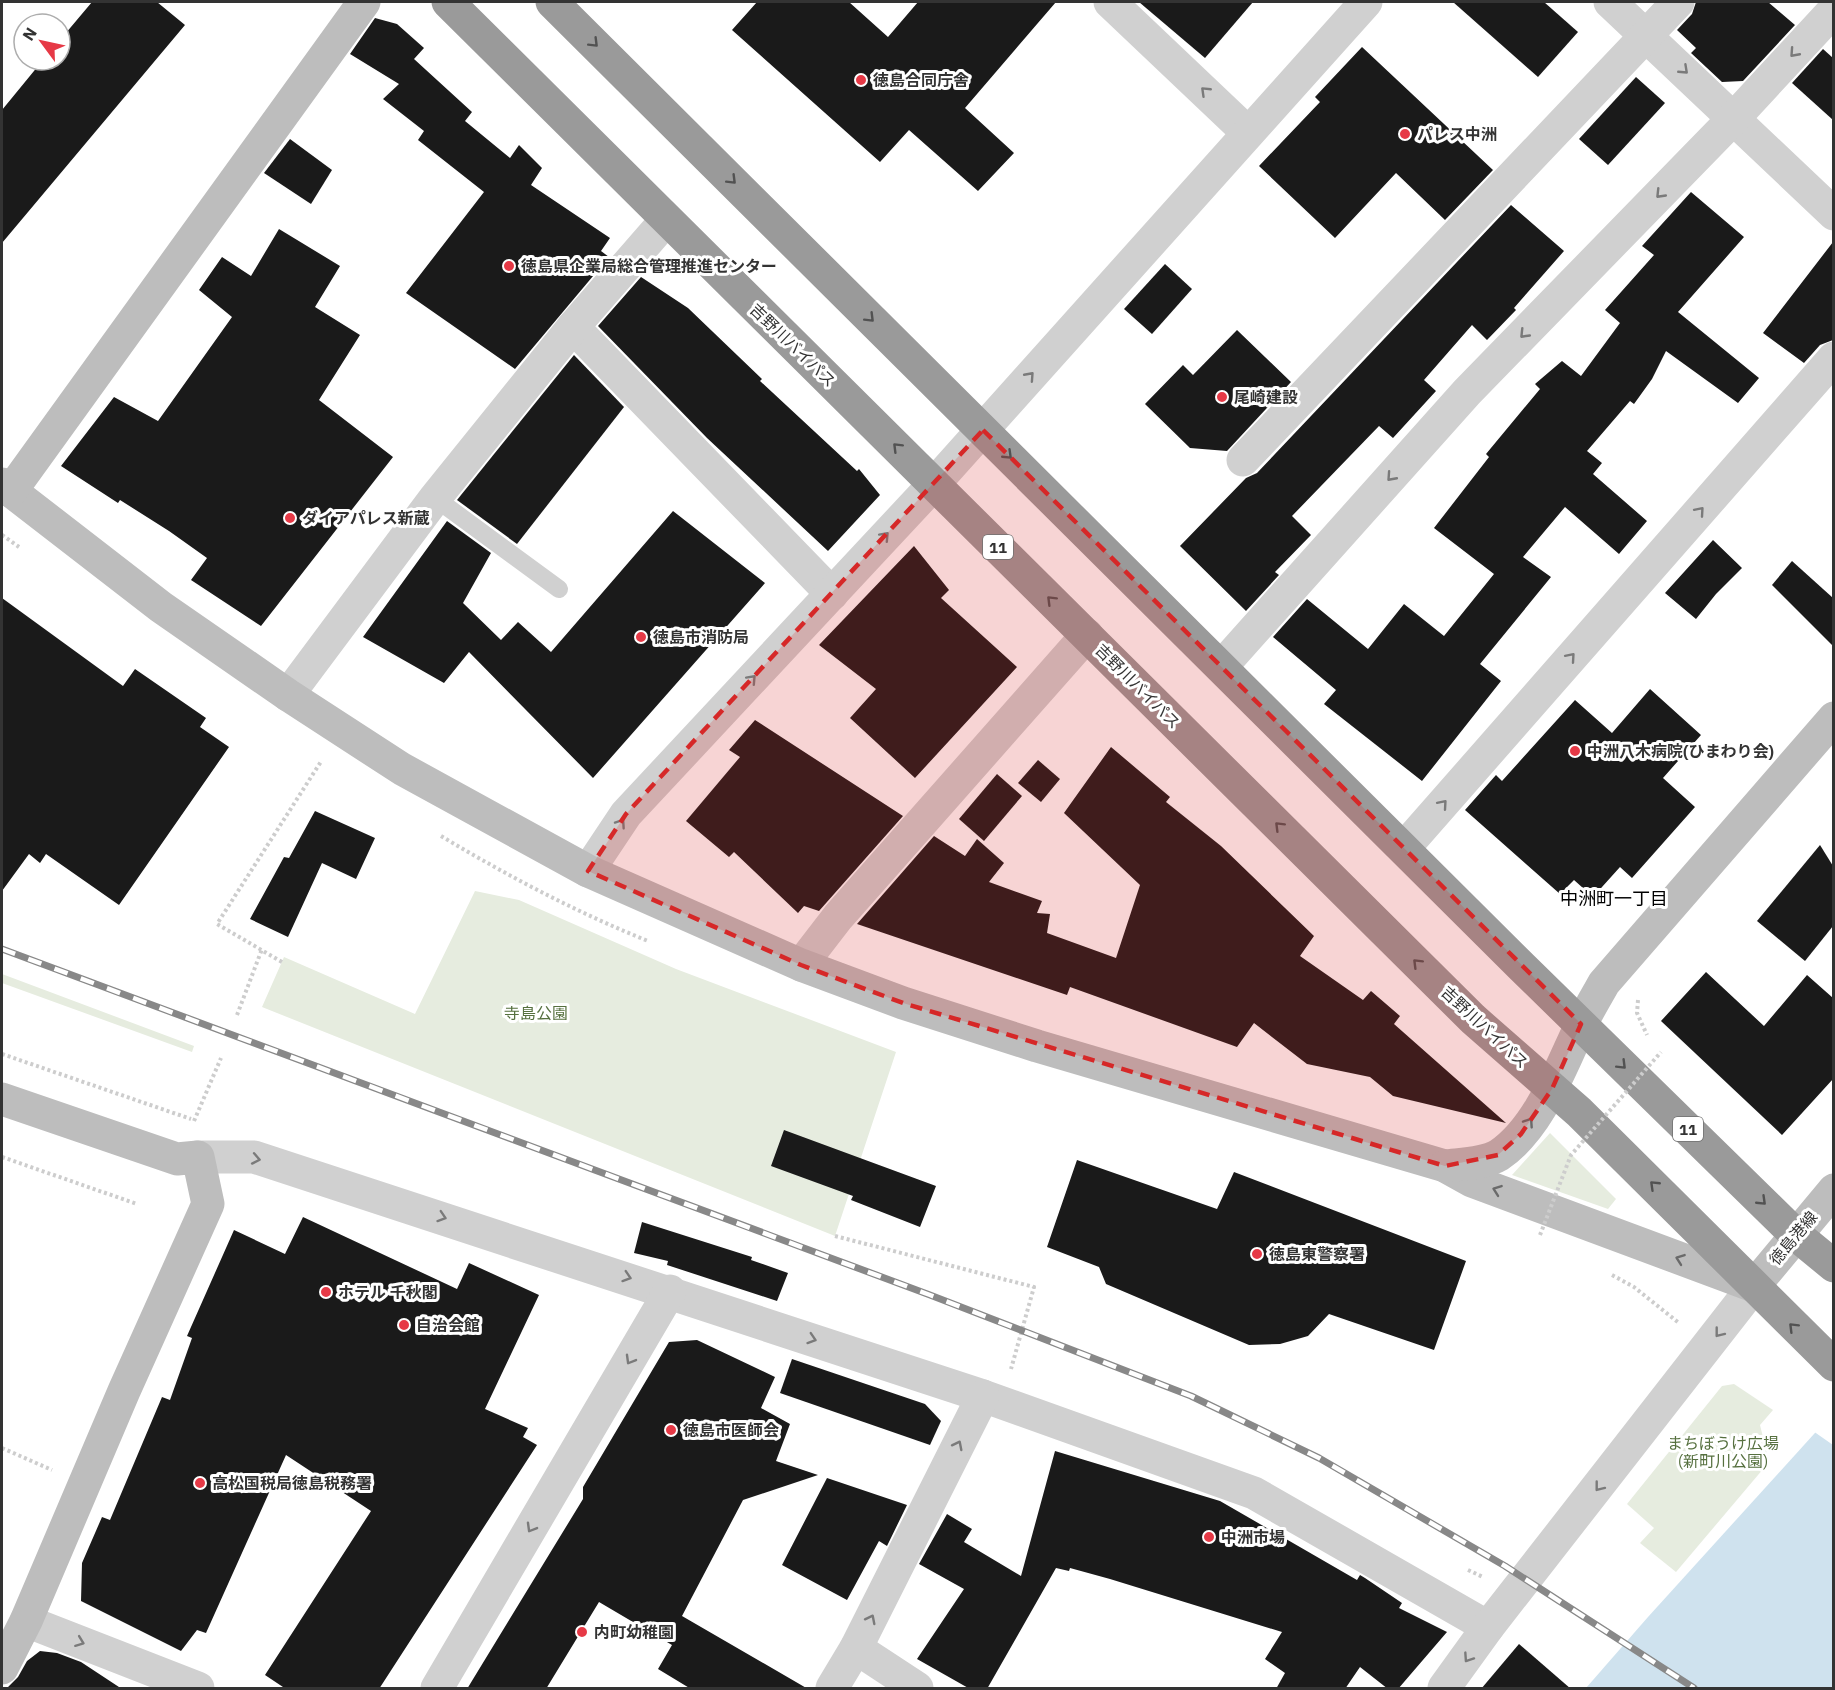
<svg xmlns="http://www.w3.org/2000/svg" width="1835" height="1690" font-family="'IBM Plex Sans','Noto Sans JP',sans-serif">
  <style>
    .green { fill: #e6ecdf }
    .water { fill: #cfe2ee }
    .pier { fill: #fff }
    .building { fill: #1a1a1a }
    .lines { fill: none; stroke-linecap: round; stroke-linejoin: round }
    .path { stroke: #cdcdcd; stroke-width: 4; stroke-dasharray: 3 3; stroke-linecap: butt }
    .lane { stroke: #d0d0d0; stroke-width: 18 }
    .street { stroke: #d0d0d0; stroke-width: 33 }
    .secondary { stroke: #bdbdbd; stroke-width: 33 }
    .highway { stroke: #9a9a9a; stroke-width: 33 }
    .rail-casing { stroke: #888; stroke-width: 7 }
    .rail { stroke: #fff; stroke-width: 4.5; stroke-dasharray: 14; stroke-linecap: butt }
    .path-bridge { stroke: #cdcdcd; stroke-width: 4; stroke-dasharray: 3 3; stroke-linecap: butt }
    .oneway { stroke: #525252 }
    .oneway2 { stroke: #7a7a7a }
    .oneway3 { stroke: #6a6a6a }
    .marked { fill: #d62828; fill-opacity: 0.2; stroke: #d62828; stroke-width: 4.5; stroke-dasharray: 12 8; stroke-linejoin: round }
    .poi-dot { fill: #e63946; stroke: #fff; stroke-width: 2 }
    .labels { text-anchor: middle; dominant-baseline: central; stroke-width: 6; stroke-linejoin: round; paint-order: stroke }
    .shield { fill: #fff; stroke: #707070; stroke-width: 1.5 }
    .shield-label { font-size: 15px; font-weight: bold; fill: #333 }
    .poi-label { font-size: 16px; font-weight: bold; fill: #333; stroke: #fff; text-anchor: start }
    .street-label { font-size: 16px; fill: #333; stroke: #fff }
    .park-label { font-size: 16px; fill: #56703f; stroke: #fff }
    .neighbourhood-label { font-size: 18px; fill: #000; stroke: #fff }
  </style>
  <rect width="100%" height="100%" fill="#fff"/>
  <g class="green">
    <path d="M475 891 519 900 676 969 896 1052 835 1236 262 1007 284 957 415 1014Z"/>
    <path d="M2 974 194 1046 192 1052 2 983Z"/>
    <path d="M1550 1133 1616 1199 1608 1209 1512 1175Z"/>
    <path d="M1734 1384 1773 1410 1760 1425 1769 1462 1676 1572 1640 1543 1654 1528 1627 1504 1722 1386Z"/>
  </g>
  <path class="water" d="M1833 1413V1688H1586L1648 1617Z"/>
  <path class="pier" d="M1833 1410H1834L1833 1445 1813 1431Z"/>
  <g class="building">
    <path d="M92 2H157L185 25 2 243V110L43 60H60V40Z"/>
    <path d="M757 2H849L888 37 918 2H1056L965 108 1014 153 978 191 909 130 880 162 732 30Z"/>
    <path d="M1139 2H1253L1205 58Z"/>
    <path d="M1453 2H1544L1578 32 1538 77Z"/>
    <path d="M1696 2H1768L1795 25 1743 81 1722 82 1691 53 1696 48 1677 30 1692 14Z"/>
    <path d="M375 18 397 24 424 48 414 59 472 112 465 121 510 158 519 145 542 168 531 185 610 238 601 251 609 257 515 369 406 293 484 192 418 140 424 131 383 99 399 84 350 54Z"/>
    <path d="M1362 47 1493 170 1445 220 1396 173 1335 238 1259 166 1320 102 1315 97Z"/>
    <path d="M1823 49 1833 58V120L1792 83Z"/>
    <path d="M1636 77 1665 103 1608 165 1579 139Z"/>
    <path d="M290 139 332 170 311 204 264 173Z"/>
    <path d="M1691 192 1744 237 1678 312 1759 378 1738 403 1666 351 1652 379 1634 404 1630 401 1587 451 1602 463 1593 474 1647 521 1619 554 1565 507 1523 557 1551 577 1480 664 1501 681 1422 781 1324 704 1336 690 1273 637 1307 599 1368 649 1404 604 1444 636 1494 574 1434 528 1489 457 1486 454 1540 389 1535 384 1562 361 1581 376 1620 323 1605 310 1654 255 1642 246Z"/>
    <path d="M1511 205 1564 251 1514 308 1516 310 1487 340 1472 325 1424 380 1436 391 1393 438 1379 426 1292 516 1311 535 1275 572 1279 575 1246 611 1180 546 1246 478 1257 473Z"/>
    <path d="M279 229 340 266 315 307 360 335 319 400 393 457 261 626 191 580 207 558 169 531 120 500 118 503 61 466 114 397 158 421 232 317 199 290 222 257 251 276Z"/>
    <path d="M1833 242V340L1820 345 1804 363 1763 333Z"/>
    <path d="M1165 264 1192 289 1152 334 1124 309Z"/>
    <path d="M641 277 688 308 762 379 760 381 857 471 859 469 880 495 828 551 707 438 598 326Z"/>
    <path d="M1237 330 1291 382 1227 451 1190 448 1145 404 1183 365 1193 375Z"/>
    <path d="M574 355 624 407 517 544 457 500Z"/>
    <path d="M673 511 765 583 593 778 469 652 444 683 363 637 447 521 491 553 463 603 501 640 518 622 551 652Z"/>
    <path d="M1713 540 1742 568 1716 594 1696 619 1665 593Z"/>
    <path d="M914 546 949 590 941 598 1017 667 915 778 850 718 876 689 819 645Z"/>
    <path d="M1792 561 1833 598V646L1772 585Z"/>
    <path d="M2 598 123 686 135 669 206 718 200 727 229 747 119 905 46 854 40 863 29 854 2 891Z"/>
    <path d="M1650 689 1701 735 1663 778 1695 807 1632 878 1620 867 1593 897 1574 880 1560 894 1465 810 1496 775 1502 781 1575 700 1612 733Z"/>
    <path d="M755 720 903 816 819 911 804 906 798 913 734 852 729 857 686 821 740 757 729 750Z"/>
    <path d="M1111 747 1170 797 1166 802 1221 846 1314 936 1300 956 1363 1000 1371 991 1400 1016 1394 1024 1506 1123 1393 1096 1370 1077 1307 1064 1254 1023 1237 1047 1070 987 1067 995 857 924 934 836 965 856 977 839 1004 863 989 882 1042 901 1037 913 1050 914 1047 933 1116 958 1140 885 1064 813Z"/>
    <path d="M1038 760 1060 779 1041 802 1018 783Z"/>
    <path d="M997 774 1022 796 984 841 959 819Z"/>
    <path d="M315 811 375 838 356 879 322 863 288 937 250 919 284 857 289 858Z"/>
    <path d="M1820 845 1833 866V926L1805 961 1757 921Z"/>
    <path d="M1706 972 1764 1026 1807 975 1833 998V1079L1782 1135 1661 1021Z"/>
    <path d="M784 1130 936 1186 920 1227 851 1200 853 1196 771 1166Z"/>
    <path d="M1077 1160 1217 1209 1234 1172 1466 1261 1434 1350 1329 1314 1308 1336 1280 1344 1249 1345 1106 1284 1099 1267 1047 1247Z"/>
    <path d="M303 1217 457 1289 469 1263 539 1295 485 1409 528 1428 523 1437 537 1445 379 1689H286L265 1675 371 1511 286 1455 206 1633 197 1630 181 1651 81 1601 82 1563 102 1517 110 1520 162 1397 170 1400 192 1338 187 1336 234 1230 285 1254Z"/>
    <path d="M642 1222 752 1257 751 1260 788 1273 777 1301 667 1265 668 1261 634 1253Z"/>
    <path d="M697 1340 775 1377 761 1408 790 1424 776 1461 818 1475 743 1500 682 1616 808 1689H691L658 1669 672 1645 599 1602 546 1689H467L583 1499V1487L669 1342Z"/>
    <path d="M792 1359 925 1404 941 1421 930 1445 780 1393Z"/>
    <path d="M1055 1451 1220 1501 1357 1580 1360 1575 1365 1578 1402 1603 1399 1608 1447 1632 1398 1689H1388L1360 1667 1345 1689H1276L1285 1673 1265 1659 1282 1632 1110 1579 1070 1568 1069 1571 1056 1568 987 1689H970L917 1659 964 1589 919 1564 947 1514 972 1529 964 1542 1021 1576Z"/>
    <path d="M827 1478 907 1505 887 1546 879 1541 847 1600 782 1565Z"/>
    <path d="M1519 1644 1571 1689H1481Z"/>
    <path d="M40 1651 57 1653 81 1662 122 1689H6L18 1677 27 1661Z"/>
  </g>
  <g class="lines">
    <g class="path">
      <path d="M2 535 19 547"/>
      <path d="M441 836C508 876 576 912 648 941"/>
      <path d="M282 962 217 924 322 760"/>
      <path d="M1638 1000 1637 1013 1647 1035"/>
      <path d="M237 1015 262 949"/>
      <path d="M2 1054 191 1119"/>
      <path d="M194 1121 221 1058"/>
      <path d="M2 1157 137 1204"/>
      <path d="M835 1236 1034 1287 1011 1369"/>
      <path d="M1612 1275 1634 1287 1679 1323"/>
      <path d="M2 1448 52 1470"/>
      <path d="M1468 1570 1483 1577"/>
    </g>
    <path class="lane" d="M435 498 559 589"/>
    <g class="street">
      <path d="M1110 2 1247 132"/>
      <path d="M1610 2 1834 214"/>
      <path d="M573 327 832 594"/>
      <path d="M1243 460 1678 2"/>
      <path d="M1222 666 1467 392 1735 117 1834 10"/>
      <path d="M288 695 435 498 573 327 666 220"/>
      <path d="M1404 848 1834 358"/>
      <path d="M588 871 626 814 934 484 1366 2"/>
      <path d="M801 965 838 917 1087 635"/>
      <path d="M198 1157H254L983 1396 1254 1493 1488 1627"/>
      <path d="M26 1621 198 1688"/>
      <path d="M856 1648 917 1688"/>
      <path d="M437 1688 670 1291"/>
      <path d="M832 1688 856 1648 983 1396"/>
      <path d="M1444 1688 1488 1627 1754 1286"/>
    </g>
    <g class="secondary">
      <path d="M2 484 161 607 288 695 402 769 588 871 801 965 903 1003 1037 1046 1445 1166 1472 1181 1754 1286 1834 1190"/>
      <path d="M11 491 364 2"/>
      <path d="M2 1099 177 1159 198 1157 208 1204 124 1391 26 1621 2 1668"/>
      <path d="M1445 1166C1461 1164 1484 1164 1499 1155 1539 1128 1560 1069 1580 1027 1587 1012 1596 997 1604 983L1834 718"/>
    </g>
    <g class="highway">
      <path d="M448 2 1473 1019 1579 1112 1834 1365"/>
      <path d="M552 2 1522 967 1795 1234 1834 1266"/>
    </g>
    <g class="rail-casing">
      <path id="rail" d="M2 949 930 1295 1191 1396 1319 1458 1505 1566 1694 1688"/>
    </g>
    <use href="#rail" class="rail"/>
    <path class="path-bridge" d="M1540 1235 1571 1155 1661 1052"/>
  </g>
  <defs><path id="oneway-chevron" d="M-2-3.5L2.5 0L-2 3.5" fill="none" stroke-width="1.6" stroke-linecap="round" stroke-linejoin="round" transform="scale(1.5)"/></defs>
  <g class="oneway">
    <use href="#oneway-chevron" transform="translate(594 43) rotate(45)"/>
    <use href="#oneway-chevron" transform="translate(732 180) rotate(45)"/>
    <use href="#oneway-chevron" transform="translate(870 318) rotate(45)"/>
    <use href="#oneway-chevron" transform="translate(897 447) rotate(-135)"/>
    <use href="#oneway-chevron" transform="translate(1008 455) rotate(44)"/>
    <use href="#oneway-chevron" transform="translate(1051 600) rotate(-135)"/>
    <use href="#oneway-chevron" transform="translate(1279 826) rotate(-135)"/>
    <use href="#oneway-chevron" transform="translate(1417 963) rotate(-135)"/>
    <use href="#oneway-chevron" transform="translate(1622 1065) rotate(45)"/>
    <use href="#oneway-chevron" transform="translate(1654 1185) rotate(-136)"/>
    <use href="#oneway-chevron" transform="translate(1762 1201) rotate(44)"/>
    <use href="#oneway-chevron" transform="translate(1793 1327) rotate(-135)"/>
  </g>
  <g class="oneway2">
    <use href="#oneway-chevron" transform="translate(1794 53) rotate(132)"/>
    <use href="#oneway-chevron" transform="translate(1684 70) rotate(43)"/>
    <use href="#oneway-chevron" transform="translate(1205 91) rotate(-136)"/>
    <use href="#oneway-chevron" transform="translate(1660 194) rotate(134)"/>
    <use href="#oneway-chevron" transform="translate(1524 334) rotate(134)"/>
    <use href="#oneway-chevron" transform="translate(1030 376) rotate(-48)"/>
    <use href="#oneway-chevron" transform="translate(1391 477) rotate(132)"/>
    <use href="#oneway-chevron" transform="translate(1700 511) rotate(-49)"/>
    <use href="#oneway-chevron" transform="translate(885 536) rotate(-47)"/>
    <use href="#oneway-chevron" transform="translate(1571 657) rotate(-49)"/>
    <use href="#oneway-chevron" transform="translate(752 679) rotate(-47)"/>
    <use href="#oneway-chevron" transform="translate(1443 804) rotate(-49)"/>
    <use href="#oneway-chevron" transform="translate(621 823) rotate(-56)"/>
    <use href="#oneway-chevron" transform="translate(256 1159) rotate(11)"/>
    <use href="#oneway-chevron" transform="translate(442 1217) rotate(18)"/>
    <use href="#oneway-chevron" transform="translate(627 1277) rotate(18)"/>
    <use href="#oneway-chevron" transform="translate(1719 1333) rotate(128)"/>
    <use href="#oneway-chevron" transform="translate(812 1339) rotate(18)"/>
    <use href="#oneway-chevron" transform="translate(630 1360) rotate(120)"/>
    <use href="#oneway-chevron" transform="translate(958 1445) rotate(-63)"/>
    <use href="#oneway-chevron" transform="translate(1599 1487) rotate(128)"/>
    <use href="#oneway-chevron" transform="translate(531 1528) rotate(120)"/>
    <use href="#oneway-chevron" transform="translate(871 1619) rotate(-63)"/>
    <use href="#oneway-chevron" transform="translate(80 1642) rotate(21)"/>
    <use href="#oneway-chevron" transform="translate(1468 1658) rotate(124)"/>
  </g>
  <g class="oneway3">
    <use href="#oneway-chevron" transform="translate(1529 1122) rotate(-56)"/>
    <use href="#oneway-chevron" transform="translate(1497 1190) rotate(-160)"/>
    <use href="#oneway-chevron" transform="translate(1680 1259) rotate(-160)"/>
  </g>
  <path class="marked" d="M983 430 1581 1024 1552 1089 1521 1134 1498 1155 1445 1166 903 1003 801 965 588 871 626 814Z"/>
  <g class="poi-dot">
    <circle cx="861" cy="80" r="6"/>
    <circle cx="1405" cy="134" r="6"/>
    <circle cx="509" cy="266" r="6"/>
    <circle cx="1222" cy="397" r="6"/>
    <circle cx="290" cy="518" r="6"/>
    <circle cx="641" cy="637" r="6"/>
    <circle cx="1575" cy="751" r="6"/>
    <circle cx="1257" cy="1254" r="6"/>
    <circle cx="326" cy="1292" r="6"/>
    <circle cx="404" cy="1325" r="6"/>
    <circle cx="671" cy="1430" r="6"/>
    <circle cx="200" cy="1483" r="6"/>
    <circle cx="1209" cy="1537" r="6"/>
    <circle cx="582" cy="1632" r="6"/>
  </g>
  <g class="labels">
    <g class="shield">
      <rect x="983" y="535" width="30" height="24" rx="4.5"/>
      <rect x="1673" y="1117" width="30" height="24" rx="4.5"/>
    </g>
    <g class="shield-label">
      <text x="998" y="547">11</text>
      <text x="1688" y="1129">11</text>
    </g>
    <g class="poi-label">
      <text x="873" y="80">徳島合同庁舎</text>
      <text x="1417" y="134">パレス中洲</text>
      <text x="521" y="266">徳島県企業局総合管理推進センター</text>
      <text x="1234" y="397">尾崎建設</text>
      <text x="302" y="518">ダイアパレス新蔵</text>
      <text x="653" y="637">徳島市消防局</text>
      <text x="1587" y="751">中洲八木病院(ひまわり会)</text>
      <text x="1269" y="1254">徳島東警察署</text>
      <text x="338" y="1292">ホテル 千秋閣</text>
      <text x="416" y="1325">自治会館</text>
      <text x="683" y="1430">徳島市医師会</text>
      <text x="212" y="1483">高松国税局徳島税務署</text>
      <text x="1221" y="1537">中洲市場</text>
      <text x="594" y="1632">内町幼稚園</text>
    </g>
    <g class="street-label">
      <text transform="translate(793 345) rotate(44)">吉野川バイパス</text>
      <text transform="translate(1138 686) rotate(45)">吉野川バイパス</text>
      <text transform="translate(1485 1027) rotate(43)">吉野川バイパス</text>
      <text transform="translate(1793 1238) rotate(-50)">徳島港線</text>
    </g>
    <g class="park-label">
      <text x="536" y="1013">寺島公園</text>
      <text x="1723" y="1443">まちぼうけ広場<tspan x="1723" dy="18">(新町川公園)</tspan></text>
    </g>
    <g class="neighbourhood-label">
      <text x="1614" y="898">中洲町一丁目</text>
    </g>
  </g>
  <rect width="1835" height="1690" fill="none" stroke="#333333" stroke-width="6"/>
  <g transform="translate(42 42) rotate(303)"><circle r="28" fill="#ffffff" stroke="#adadad" stroke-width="1.5"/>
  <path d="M0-4.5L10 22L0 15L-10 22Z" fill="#e63946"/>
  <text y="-9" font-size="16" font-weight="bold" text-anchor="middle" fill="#333333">N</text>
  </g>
</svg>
